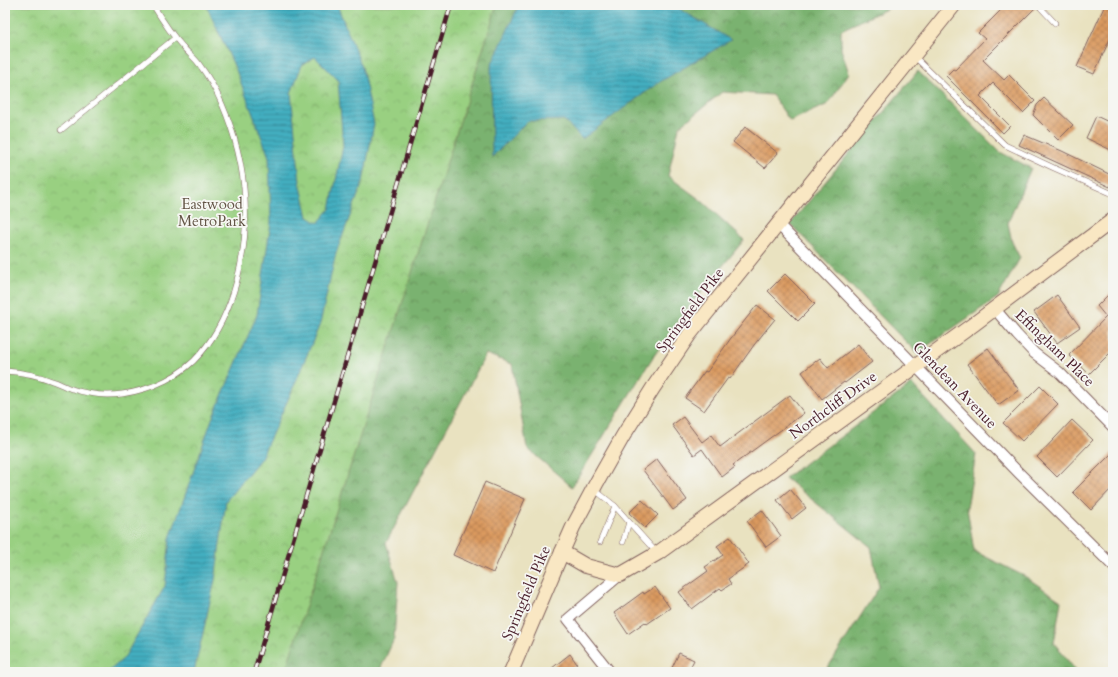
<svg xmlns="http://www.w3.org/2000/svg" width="1118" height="677" font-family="Cardo,serif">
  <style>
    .forest { fill: url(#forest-crowns); stroke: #62684d }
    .park { fill: url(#park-crowns); stroke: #727856 }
    .water { fill: url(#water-rules); stroke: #466676; fill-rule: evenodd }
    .building { fill: url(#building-cross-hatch) }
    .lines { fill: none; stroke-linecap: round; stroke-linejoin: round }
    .lane-casing { stroke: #82635f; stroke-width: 6 }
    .street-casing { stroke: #82635f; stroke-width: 12 }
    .secondary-casing { stroke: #82635f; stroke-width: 16 }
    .lane { stroke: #fff; stroke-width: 5 }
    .street { stroke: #fff; stroke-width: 10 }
    .secondary { stroke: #f9e7c3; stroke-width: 14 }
    .rail-casing { stroke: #4a1f2b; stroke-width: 4.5 }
    .rail { stroke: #f6f6f2; stroke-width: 3; stroke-dasharray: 9; stroke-linecap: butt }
    .labels { text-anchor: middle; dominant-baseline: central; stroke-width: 3.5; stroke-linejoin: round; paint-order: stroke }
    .park-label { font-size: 15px; fill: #625445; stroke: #f6f6f2 }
    .street-label { font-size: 15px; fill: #4a1f2b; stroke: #f6f6f2 }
  </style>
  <defs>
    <pattern id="forest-crowns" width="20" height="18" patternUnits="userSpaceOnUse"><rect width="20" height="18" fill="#7ab26f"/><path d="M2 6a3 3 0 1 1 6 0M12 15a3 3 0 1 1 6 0" fill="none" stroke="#66905b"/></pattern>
    <pattern id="park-crowns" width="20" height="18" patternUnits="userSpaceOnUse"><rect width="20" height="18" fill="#99d081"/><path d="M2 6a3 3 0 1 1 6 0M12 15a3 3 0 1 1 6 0" fill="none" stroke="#85b270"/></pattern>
    <pattern id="water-rules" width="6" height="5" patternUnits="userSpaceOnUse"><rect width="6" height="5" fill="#42aec0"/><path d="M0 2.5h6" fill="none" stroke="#398d9c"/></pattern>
    <pattern id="building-cross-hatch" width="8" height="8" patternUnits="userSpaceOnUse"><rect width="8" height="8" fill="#da9a5f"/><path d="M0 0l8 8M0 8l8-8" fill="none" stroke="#b37d4f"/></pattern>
  </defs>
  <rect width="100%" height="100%" fill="#f6f6f2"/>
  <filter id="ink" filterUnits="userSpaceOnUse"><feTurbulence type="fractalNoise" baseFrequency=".025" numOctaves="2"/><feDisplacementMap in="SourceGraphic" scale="8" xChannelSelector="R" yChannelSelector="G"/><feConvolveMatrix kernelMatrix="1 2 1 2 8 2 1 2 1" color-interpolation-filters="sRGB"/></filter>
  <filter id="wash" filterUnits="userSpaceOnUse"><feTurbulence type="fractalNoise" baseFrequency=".012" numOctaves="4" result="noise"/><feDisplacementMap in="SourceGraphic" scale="16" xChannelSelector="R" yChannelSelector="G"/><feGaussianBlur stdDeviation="0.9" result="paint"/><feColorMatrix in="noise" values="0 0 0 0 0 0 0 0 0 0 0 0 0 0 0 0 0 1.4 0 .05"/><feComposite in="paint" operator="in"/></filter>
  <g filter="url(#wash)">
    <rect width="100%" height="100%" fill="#e9e2c0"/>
    <g class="forest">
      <path d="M461 5H895L841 30V49L849 73 828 104 790 121 772 95 722 92 679 127 668 176 702 201 744 240 688 308 651 360 572 487 527 448 512 364 486 354 386 543 398 582 394 639 379 672H264Z"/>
      <path d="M918 71 1000 152 1031 168 1008 223 1012 242 1020 258 998 297 917 353 790 224Z"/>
      <path d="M912 384 976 454 967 508 974 551 1026 577 1061 601 1054 643 1077 672H825L879 587 871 547 785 478Z"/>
    </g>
    <path class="park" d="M5 5H497L285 672H5Z"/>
    <g class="water">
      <path d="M206 5H337L362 67 374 124 363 182 336 253 320 324 291 393 261 458 226 501 215 580 194 672H108L124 658 165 586 170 538 212 419 257 315 271 222 269 157 236 70ZM315 57 338 80 343 146 330 209 318 223 308 217 300 182 291 93 302 65Z"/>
      <path d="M519 5H673L731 40 658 83 582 139 564 120 528 121 492 157 491 66Z"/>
    </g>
    <g id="blocks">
      <g class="building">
        <path d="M1006 5H1034L1035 8 983 60 1004 80 1009 75 1035 101 1023 113 993 83 980 96 1010 126 1003 133 946 76 953 69 955 70 985 39 978 33Z"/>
        <path d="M1105 5H1113V32L1094 74 1077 67Z"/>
        <path d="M1044 98 1073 125 1058 140 1033 115 1037 105Z"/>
        <path d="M1096 116 1113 124V151L1086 138Z"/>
        <path d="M745 127 778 153 765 168 733 142Z"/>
        <path d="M1024 135 1062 151 1113 176V181L1110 187 1019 145Z"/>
        <path d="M785 274 815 304 798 321 768 291Z"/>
        <path d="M1113 290V350L1089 374 1069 355 1106 317 1097 306Z"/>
        <path d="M1057 295 1080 327 1057 343 1034 312Z"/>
        <path d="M757 305 775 319 754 345 730 379 728 378 704 411 685 398 705 371 707 372 731 338Z"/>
        <path d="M858 344 872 362 845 383 844 382 822 399 802 372 820 358 828 368Z"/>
        <path d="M988 348 1019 390 998 405 967 364Z"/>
        <path d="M1040 386 1058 404 1022 441 1003 423Z"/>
        <path d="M790 395 804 413 733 465 735 467 722 477 702 449 694 455 672 425 683 417 702 442 711 435 720 447Z"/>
        <path d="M1072 420 1093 440 1057 477 1037 457Z"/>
        <path d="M1113 452V487L1091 510 1073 492Z"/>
        <path d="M657 459 687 500 673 510 643 470Z"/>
        <path d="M485 482 525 499 493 573 453 555Z"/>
        <path d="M790 489 806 508 792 519 777 500Z"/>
        <path d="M642 500 658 515 645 528 629 513Z"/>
        <path d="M762 510 781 536 766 547 747 521Z"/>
        <path d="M730 537 749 564 728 579 731 584 722 590 720 588 692 609 679 592 708 571 705 567 723 555 717 546Z"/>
        <path d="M655 587 670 608 647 624 645 622 628 634 614 613 643 592 644 594Z"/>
        <path d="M679 653 694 660 688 672H670Z"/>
        <path d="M570 654 577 664 568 672H547Z"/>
      </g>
    </g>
  </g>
  <g filter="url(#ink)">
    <use href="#blocks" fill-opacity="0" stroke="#82635f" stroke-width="1"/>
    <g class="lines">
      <g class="lane-casing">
        <g id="lane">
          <path d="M1038 5 1055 23"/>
          <path d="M915 57 1005 145 1054 168 1113 194"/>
          <path d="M61 130 175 38"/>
          <path d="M5 371C21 372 37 375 52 381 59 383 65 387 72 389 87 394 106 396 122 394 151 390 182 376 201 353 235 313 248 251 245 200 243 167 235 134 222 104 216 90 208 76 199 64 195 58 188 53 183 47 171 34 162 20 153 5"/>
          <path d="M595 490 615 506 600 542"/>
          <path d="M615 506 629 522"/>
          <path d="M1112 524 1113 523"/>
          <path d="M623 542 629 522 656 552"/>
        </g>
      </g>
      <g class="street-casing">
        <g id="street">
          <path d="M778 224 1019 473 1113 566"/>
          <path d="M994 308 1017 335 1034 353 1059 372 1113 427"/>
          <path d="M610 672 568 619 620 575"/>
        </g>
      </g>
      <g class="secondary-casing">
        <g id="secondary">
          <path d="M562 552 586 566 620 575 658 553 974 324 1113 220"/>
          <path d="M511 672 562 552 573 527 597 482 623 436 653 388 689 335 954 5"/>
        </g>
      </g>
      <use href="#lane" class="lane"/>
      <use href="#street" class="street"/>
      <use href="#secondary" class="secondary"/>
      <g class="rail-casing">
        <path id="rail" d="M254 672 451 5"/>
      </g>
      <use href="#rail" class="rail"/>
    </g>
  </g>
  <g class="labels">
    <g class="park-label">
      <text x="212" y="204">Eastwood<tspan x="212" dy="17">MetroPark</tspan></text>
    </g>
    <g class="street-label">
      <text transform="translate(690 310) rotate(-53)">Springfield Pike</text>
      <text transform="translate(1055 348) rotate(44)">Effingham Place</text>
      <text transform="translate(955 385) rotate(46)">Glendean Avenue</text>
      <text transform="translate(833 405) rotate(-36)">Northcliff Drive</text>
      <text transform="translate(526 593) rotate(-67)">Springfield Pike</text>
    </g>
  </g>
  <rect width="1118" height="677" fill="none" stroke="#f6f6f2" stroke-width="20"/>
</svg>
